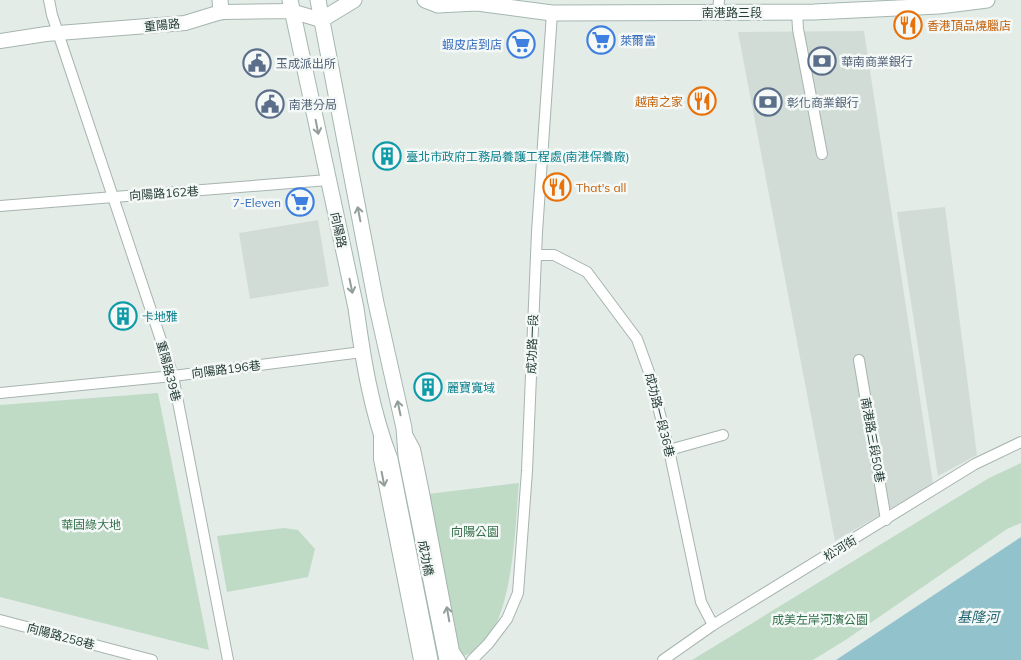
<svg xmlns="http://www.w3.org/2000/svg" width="1021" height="660" font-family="Mulish,'Noto Sans TC',sans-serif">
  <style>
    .built { fill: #d2dcd7 }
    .green { fill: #bfdbc6 }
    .water { fill: #92c3cc }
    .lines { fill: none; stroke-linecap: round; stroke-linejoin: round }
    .minor-casing { stroke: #a7b4af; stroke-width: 12 }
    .tertiary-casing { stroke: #a7b4af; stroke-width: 16 }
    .secondary-casing { stroke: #a3b7b0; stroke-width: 17 }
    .minor { stroke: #fff; stroke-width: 10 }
    .tertiary { stroke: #fff; stroke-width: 14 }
    .secondary { stroke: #fff; stroke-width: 15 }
    .oneway { stroke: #929e9a }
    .labels { text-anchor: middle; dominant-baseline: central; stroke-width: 5; stroke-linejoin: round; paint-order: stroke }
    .street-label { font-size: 12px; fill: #253c36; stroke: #f4f9f7 }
    .food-label { font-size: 12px; fill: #c56008; stroke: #f4f9f7; text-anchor: start }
    .shop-label { font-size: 12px; fill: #366cbe; stroke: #f4f9f7; text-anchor: end }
    .service-label { font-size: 12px; fill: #4e5e75; stroke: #f4f9f7; text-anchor: start }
    .culture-label { font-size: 12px; fill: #0d838f; stroke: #f4f9f7; text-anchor: start }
    .park-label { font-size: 12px; fill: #336f4a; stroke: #f4f9f7 }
    .water-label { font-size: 14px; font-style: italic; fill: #256673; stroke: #f4f9f7 }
  </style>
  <rect width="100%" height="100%" fill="#e4ece8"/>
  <g class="built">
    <path d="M864 31 933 484 835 541 738 32Z"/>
    <path d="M945 207 977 455 938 476 897 212Z"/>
    <path d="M318 220 329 286 250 299 239 233Z"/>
  </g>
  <g class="green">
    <path d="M158 393 209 650 0 597V405Z"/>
    <path d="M1021 463V523L1007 529 847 639 813 660H692L989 478Z"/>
    <path d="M519 483C515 524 514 627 475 651 470 654 463 656 457 658L428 494Z"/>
    <path d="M284 528 298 530 315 549 308 577 227 592 217 536Z"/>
  </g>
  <path class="water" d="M1021 537V660H836Z"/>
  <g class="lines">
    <g class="minor-casing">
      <g id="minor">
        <path d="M49 0 52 15 173 376 228 660"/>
        <path d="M718 12 719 0"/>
        <path d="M797 12 798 29 822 154"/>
        <path d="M0 206 328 180"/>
        <path d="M536 255H554L587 272 637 339 650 375 669 450 701 602 713 625"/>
        <path d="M859 360 886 520"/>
        <path d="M0 393 173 376 362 352"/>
        <path d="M407 434 415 449 424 493 454 651 460 660"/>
        <path d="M379 437V459L419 660"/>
        <path d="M669 450 723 435"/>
        <path d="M0 620 152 660"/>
        <path d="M472 660 488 644 507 619 518 593 527 471 537 232 552 13"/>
        <path d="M663 660 713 625 975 464 1021 442"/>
      </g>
    </g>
    <g class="tertiary-casing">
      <path id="tertiary" d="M0 41 46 34 185 23 221 12 291 11 321 20"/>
    </g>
    <g class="secondary-casing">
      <g id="secondary">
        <path d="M220 0 221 12"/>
        <path d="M290 0 356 308C363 359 371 410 390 459L430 660"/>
        <path d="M318 0 376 303 404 428 406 456 447 660"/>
        <path d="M425 0 438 5 477 3 552 13 814 12 939 6 987 0"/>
        <path d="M321 20 354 0"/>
      </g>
    </g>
    <use href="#minor" class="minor"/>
    <use href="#tertiary" class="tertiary"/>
    <use href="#secondary" class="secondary"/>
  </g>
  <defs><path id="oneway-shaft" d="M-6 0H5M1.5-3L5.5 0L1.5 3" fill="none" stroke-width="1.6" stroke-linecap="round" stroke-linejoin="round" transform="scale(1.25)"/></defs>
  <g class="oneway">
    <use href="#oneway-shaft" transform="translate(317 127) rotate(79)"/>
    <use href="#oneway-shaft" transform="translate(359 214) rotate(-101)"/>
    <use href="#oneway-shaft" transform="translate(351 286) rotate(78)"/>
    <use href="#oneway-shaft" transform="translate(399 408) rotate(-102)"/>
    <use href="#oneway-shaft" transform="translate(383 479) rotate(79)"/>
    <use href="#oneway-shaft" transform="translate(448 614) rotate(-100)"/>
  </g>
  <defs>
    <g id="restaurant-ring" transform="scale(1.4375)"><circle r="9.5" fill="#f4f9f7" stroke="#e8710a" stroke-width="1.5"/><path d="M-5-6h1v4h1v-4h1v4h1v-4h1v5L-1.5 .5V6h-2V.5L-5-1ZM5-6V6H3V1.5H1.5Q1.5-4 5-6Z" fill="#e8710a"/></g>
    <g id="supermarket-ring" transform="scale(1.4375)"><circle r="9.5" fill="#f4f9f7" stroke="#3f7fe0" stroke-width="1.5"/><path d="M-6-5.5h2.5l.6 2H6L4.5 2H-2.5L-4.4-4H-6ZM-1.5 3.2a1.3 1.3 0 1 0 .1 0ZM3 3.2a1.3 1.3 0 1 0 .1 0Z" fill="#3f7fe0"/></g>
    <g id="bank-ring" transform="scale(1.4375)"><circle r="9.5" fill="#f4f9f7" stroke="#5c6f8a" stroke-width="1.5"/><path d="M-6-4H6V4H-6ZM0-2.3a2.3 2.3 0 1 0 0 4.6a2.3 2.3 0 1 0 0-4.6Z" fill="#5c6f8a"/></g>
    <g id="civic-ring" transform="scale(1.4375)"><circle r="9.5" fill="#f4f9f7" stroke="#5c6f8a" stroke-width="1.5"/><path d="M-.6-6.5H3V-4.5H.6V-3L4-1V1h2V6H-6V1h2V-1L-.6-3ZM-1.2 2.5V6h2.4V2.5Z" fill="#5c6f8a"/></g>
    <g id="building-ring" transform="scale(1.4375)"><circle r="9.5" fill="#f4f9f7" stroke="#0f9aa8" stroke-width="1.5"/><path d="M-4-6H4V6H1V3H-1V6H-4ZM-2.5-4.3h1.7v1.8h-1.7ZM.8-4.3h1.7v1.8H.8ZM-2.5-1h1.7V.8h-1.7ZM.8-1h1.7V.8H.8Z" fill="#0f9aa8"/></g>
  </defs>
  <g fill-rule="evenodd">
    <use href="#restaurant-ring" x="908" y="25"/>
    <use href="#supermarket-ring" x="601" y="40"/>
    <use href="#supermarket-ring" x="521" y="44"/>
    <use href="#bank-ring" x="822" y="61"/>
    <use href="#civic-ring" x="257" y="63"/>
    <use href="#restaurant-ring" x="702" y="101"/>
    <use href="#bank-ring" x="768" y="102"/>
    <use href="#civic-ring" x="270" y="104"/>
    <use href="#building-ring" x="387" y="156"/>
    <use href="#restaurant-ring" x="557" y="187"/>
    <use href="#supermarket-ring" x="300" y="202"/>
    <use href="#building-ring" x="123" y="316"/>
    <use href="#building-ring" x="428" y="387"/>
  </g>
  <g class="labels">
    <g class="street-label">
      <text x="732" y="12">南港路三段</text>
      <text transform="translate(162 25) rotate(-6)">重陽路</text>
      <text transform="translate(164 193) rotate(-4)">向陽路162巷</text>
      <text transform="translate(339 230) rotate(78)">向陽路</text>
      <text transform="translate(532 344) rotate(-88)">成功路一段</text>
      <text transform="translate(226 369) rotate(-7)">向陽路196巷</text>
      <text transform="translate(169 371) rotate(75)">重陽路39巷</text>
      <text transform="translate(660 415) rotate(76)">成功路一段36巷</text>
      <text transform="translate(873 440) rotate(80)">南港路三段50巷</text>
      <text transform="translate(840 548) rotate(-32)">松河街</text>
      <text transform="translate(426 558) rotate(79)">成功橋</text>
      <text transform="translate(61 636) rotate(15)">向陽路258巷</text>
    </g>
    <g class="food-label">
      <text x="927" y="25">香港頂品燒臘店</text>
      <text x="683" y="101" text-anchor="end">越南之家</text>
      <text x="576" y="187">That's all</text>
    </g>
    <g class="shop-label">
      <text x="620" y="40" text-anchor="start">萊爾富</text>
      <text x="502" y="44">蝦皮店到店</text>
      <text x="281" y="202">7-Eleven</text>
    </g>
    <g class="service-label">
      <text x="841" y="61">華南商業銀行</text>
      <text x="276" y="63">玉成派出所</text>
      <text x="787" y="102">彰化商業銀行</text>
      <text x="289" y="104">南港分局</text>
    </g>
    <g class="culture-label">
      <text x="406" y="156">臺北市政府工務局養護工程處(南港保養廠)</text>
      <text x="142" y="316">卡地雅</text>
      <text x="447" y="387">麗寶寬域</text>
    </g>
    <g class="park-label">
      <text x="91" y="524">華固綠大地</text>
      <text x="475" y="531">向陽公園</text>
      <text x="820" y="619">成美左岸河濱公園</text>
    </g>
    <g class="water-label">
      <text x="978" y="617">基隆河</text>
    </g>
  </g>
</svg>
